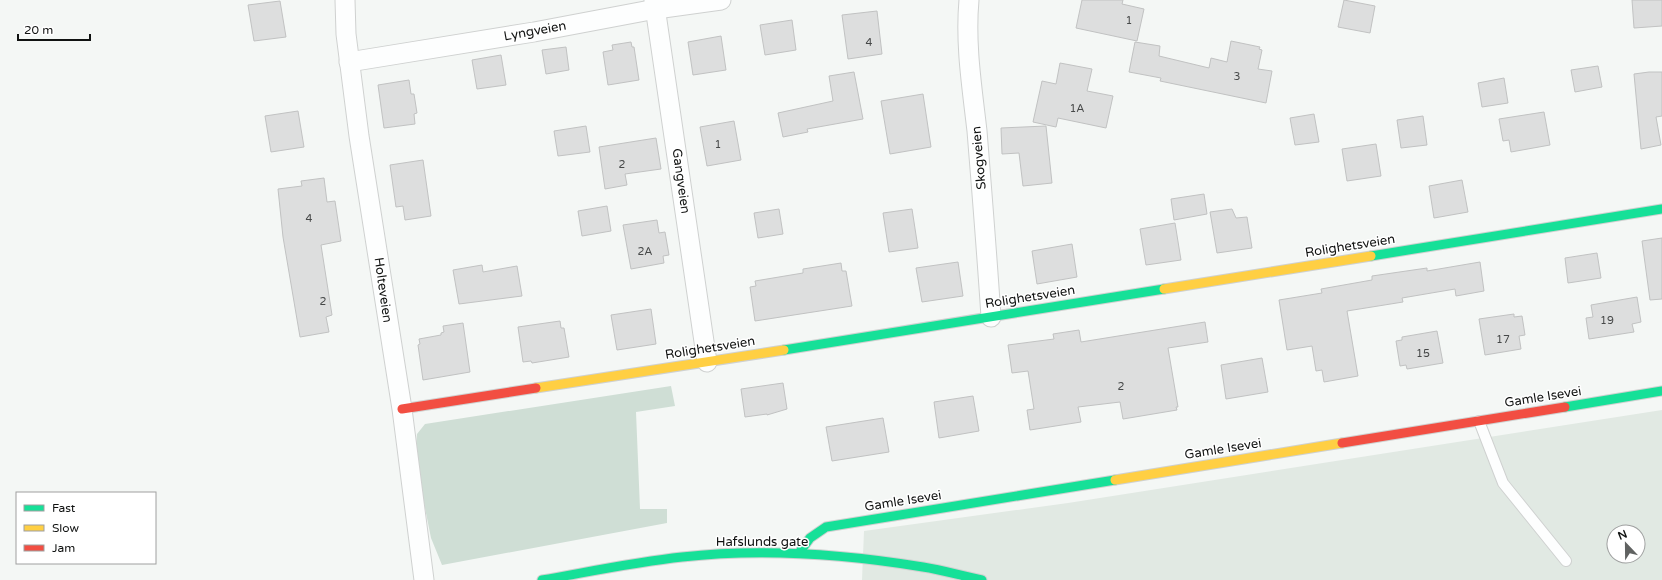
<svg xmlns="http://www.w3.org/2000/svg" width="1662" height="580" font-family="'Varela Round',sans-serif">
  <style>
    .built { fill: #e1e9e3; fill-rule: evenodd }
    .green { fill: #cfded5 }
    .building { fill: #dddede; stroke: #c1c2c2 }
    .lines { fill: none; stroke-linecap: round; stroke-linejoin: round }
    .lane-casing { stroke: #cfd1d0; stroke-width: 12 }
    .street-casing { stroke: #cfd1d0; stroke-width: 21 }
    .fast-casing { stroke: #cfd1d0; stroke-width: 11 }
    .slow-casing { stroke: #cfd1d0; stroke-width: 11 }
    .jam-casing { stroke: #cfd1d0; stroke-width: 11 }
    .lane { stroke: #fdfefe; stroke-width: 10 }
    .street { stroke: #fdfefe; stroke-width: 19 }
    .fast { stroke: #16e098; stroke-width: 9 }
    .slow { stroke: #ffcf43; stroke-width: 9 }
    .jam { stroke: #f24e42; stroke-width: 9 }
    .labels { text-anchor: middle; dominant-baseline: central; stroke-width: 3; stroke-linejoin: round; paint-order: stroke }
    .number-label { font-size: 11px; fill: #464848 }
    .street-label { font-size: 13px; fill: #101211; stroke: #fff }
  </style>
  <rect width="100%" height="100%" fill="#f4f7f5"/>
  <path class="built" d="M1662 410V580H862L864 531 1068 503ZM1614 532H1638V556H1614Z"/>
  <path class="green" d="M671 386 675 406 636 412 640 509H667V523L442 565 431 538 415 458 417 434 425 424Z"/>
  <g class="building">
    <path d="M1082 0H1123L1122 4 1144 9 1137 41 1076 28Z"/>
    <path d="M1344 0 1375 6 1370 33 1338 27Z"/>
    <path d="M1632 0H1662V26L1634 28Z"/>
    <path d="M280 1 286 37 254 41 248 5Z"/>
    <path d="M877 11 882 54 848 59 842 15Z"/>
    <path d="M792 20 796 50 765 55 760 25Z"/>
    <path d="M721 36 726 70 693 75 688 42Z"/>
    <path d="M1231 41 1260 47 1259 49 1262 50 1258 69 1272 71 1266 103 1160 81 1161 78 1129 72 1135 42 1160 46 1159 56 1209 68 1211 58 1227 62Z"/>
    <path d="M631 42 632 47H634L639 80 608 85 603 52 613 50 612 45Z"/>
    <path d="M566 47 569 70 546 74 542 50Z"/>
    <path d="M501 55 506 85 477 89 472 60Z"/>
    <path d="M1060 63 1092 69 1087 91 1113 96 1106 128 1058 118 1056 127 1033 122 1042 81 1056 84Z"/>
    <path d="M1598 66 1602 87 1575 92 1571 70Z"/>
    <path d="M854 72 863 119 807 129 808 132 783 137 778 113 833 101 829 76Z"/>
    <path d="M1649 72H1662V116L1656 117 1661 145 1641 149 1634 74Z"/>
    <path d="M1504 78 1508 103 1482 107 1478 83Z"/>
    <path d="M409 80 411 94H414L417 113 414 114 415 124 384 128 378 85Z"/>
    <path d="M923 94 931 147 890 154 881 101Z"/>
    <path d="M298 111 304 147 271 152 265 116Z"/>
    <path d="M1544 112 1550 145 1511 152 1509 140 1503 141 1499 119Z"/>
    <path d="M1314 114 1319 142 1295 145 1290 118Z"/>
    <path d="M1423 116 1427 145 1401 148 1397 120Z"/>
    <path d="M734 121 741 160 707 166 700 127Z"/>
    <path d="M586 126 590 152 558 156 554 131Z"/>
    <path d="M1046 126 1052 183 1023 186 1019 153 1002 154 1001 128Z"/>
    <path d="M656 138 661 169 625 174 627 185 605 189 599 147Z"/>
    <path d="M1376 144 1381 176 1347 181 1342 149Z"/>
    <path d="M423 160 431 216 405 220 403 206 396 207 390 165Z"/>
    <path d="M324 178 327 202 335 201 341 241 321 245 332 315 326 317 329 332 300 337 283 237 278 189 302 186 301 181Z"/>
    <path d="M1462 180 1468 212 1434 218 1429 186Z"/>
    <path d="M1204 194 1207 214 1174 220 1171 199Z"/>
    <path d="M607 206 611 231 582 236 578 211Z"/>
    <path d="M779 209 783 234 758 238 754 213Z"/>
    <path d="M912 209 918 248 889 252 883 213Z"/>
    <path d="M1232 209 1236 218 1247 217 1252 248 1217 253 1210 212Z"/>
    <path d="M657 220 659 233 665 232 669 255 663 256 664 263 631 269 623 225Z"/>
    <path d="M1175 223 1181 260 1146 265 1140 229Z"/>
    <path d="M1662 238V299L1650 300 1642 241Z"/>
    <path d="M1072 244 1077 277 1037 284 1032 251Z"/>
    <path d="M1597 253 1601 278 1568 283 1565 258Z"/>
    <path d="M958 262 963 296 922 302 916 268Z"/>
    <path d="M1480 262 1484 291 1456 296 1455 289 1402 298 1403 302 1347 311 1358 376 1324 382 1322 370 1316 371 1312 346 1287 350 1279 300 1322 293 1321 289 1372 280V276L1427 268V271Z"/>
    <path d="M841 263 842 271H846L852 306 755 321 750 287 756 286 755 281 803 273V269Z"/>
    <path d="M482 265 483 272 517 266 522 296 459 304 453 270Z"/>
    <path d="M1637 297 1641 322 1632 324 1634 332 1589 339 1586 318 1593 317 1591 305Z"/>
    <path d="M651 309 656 344 617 350 611 315Z"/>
    <path d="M1514 314V317L1522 316 1525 335 1519 336 1521 349 1485 355 1479 319Z"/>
    <path d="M560 321 561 328H564L569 357 532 363 531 361 523 362 518 327Z"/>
    <path d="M1205 322 1208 342 1168 348 1178 407H1176L1177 410 1123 419 1120 402 1078 407 1081 422 1030 430 1027 410 1034 409 1028 371 1012 373 1008 345 1054 339 1053 334 1079 330 1081 342Z"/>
    <path d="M463 323 470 372 423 380 418 345 420 344 419 339 441 335V333L444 332 443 326Z"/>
    <path d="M1437 331 1443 363 1407 369 1406 365 1400 366 1396 341 1402 340V337Z"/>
    <path d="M1262 358 1268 392 1226 399 1221 365Z"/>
    <path d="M783 383 787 409 767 415V414L745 417 741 389Z"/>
    <path d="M973 396 979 431 939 438 934 402Z"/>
    <path d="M883 418 889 452 832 461 826 427Z"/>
  </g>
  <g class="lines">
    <g class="lane-casing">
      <path id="lane" d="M1479 421 1503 483 1566 561"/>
    </g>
    <g class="street-casing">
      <g id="street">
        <path d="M345 0 346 34 359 136 402 409 424 580"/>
        <path d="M654 0 707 362"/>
        <path d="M969 0C965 44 972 87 977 131 982 193 987 255 991 317"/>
        <path d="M349 62 534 32 656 9 721 0"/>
      </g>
    </g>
    <g class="fast-casing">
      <g id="fast">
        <path d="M1371 256 1662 209"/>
        <path d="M784 350 1164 289"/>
        <path d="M1565 407 1662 391"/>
        <path d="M799 553 810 538 826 527 1115 480"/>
        <path d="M542 580C588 572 635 562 682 557 762 548 844 554 923 567 943 570 962 576 982 580"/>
      </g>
    </g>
    <g class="slow-casing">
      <g id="slow">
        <path d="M1164 289 1371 256"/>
        <path d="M536 388 784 350"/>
        <path d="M1115 480 1342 443"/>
      </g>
    </g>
    <g class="jam-casing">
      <g id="jam">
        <path d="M402 409 536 388"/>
        <path d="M1342 443 1565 407"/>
      </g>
    </g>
    <use href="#lane" class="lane"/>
    <use href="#street" class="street"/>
    <use href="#fast" class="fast"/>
    <use href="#slow" class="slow"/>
    <use href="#jam" class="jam"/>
  </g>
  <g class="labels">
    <g class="number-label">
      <text x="1129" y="20">1</text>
      <text x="869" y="42">4</text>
      <text x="1237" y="76">3</text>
      <text x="1077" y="108">1A</text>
      <text x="718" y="144">1</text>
      <text x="622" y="164">2</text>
      <text x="309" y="218">4</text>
      <text x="645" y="251">2A</text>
      <text x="323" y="301">2</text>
      <text x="1607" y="320">19</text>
      <text x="1503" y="339">17</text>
      <text x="1423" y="353">15</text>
      <text x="1121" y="386">2</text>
    </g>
    <g class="street-label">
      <text transform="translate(535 31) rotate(-10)">Lyngveien</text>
      <text transform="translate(979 158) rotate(-95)">Skogveien</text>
      <text transform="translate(681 181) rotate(82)">Gangveien</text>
      <text transform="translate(1350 246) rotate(-9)">Rolighetsveien</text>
      <text transform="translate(383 290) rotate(82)">Holteveien</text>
      <text transform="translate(1030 297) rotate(-9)">Rolighetsveien</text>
      <text transform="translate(710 348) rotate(-9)">Rolighetsveien</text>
      <text transform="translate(1543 397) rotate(-9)">Gamle Isevei</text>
      <text transform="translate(1223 449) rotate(-9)">Gamle Isevei</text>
      <text transform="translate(903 501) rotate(-9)">Gamle Isevei</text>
      <text x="762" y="542">Hafslunds gate</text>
    </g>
  </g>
  <rect x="16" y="492" width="140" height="72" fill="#ffffff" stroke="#9fa0a0"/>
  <rect x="24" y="505" width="20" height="6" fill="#16e098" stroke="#9fa0a0"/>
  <text x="52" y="512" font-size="12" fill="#101211">Fast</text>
  <rect x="24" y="525" width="20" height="6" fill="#ffcf43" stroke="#9fa0a0"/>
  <text x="52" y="532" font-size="12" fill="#101211">Slow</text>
  <rect x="24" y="545" width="20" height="6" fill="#f24e42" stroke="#9fa0a0"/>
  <text x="52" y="552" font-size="12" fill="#101211">Jam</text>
  <g transform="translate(1626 544) rotate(338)"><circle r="19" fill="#ffffff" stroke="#9fa0a0"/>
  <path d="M0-3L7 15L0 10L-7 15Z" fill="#606261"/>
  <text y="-6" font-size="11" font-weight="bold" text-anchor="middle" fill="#101211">N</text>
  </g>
  <path d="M18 34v6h72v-6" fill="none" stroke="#101211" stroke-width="2"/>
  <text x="24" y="34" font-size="12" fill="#101211" stroke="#ffffff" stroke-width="3" paint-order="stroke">20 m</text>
</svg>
